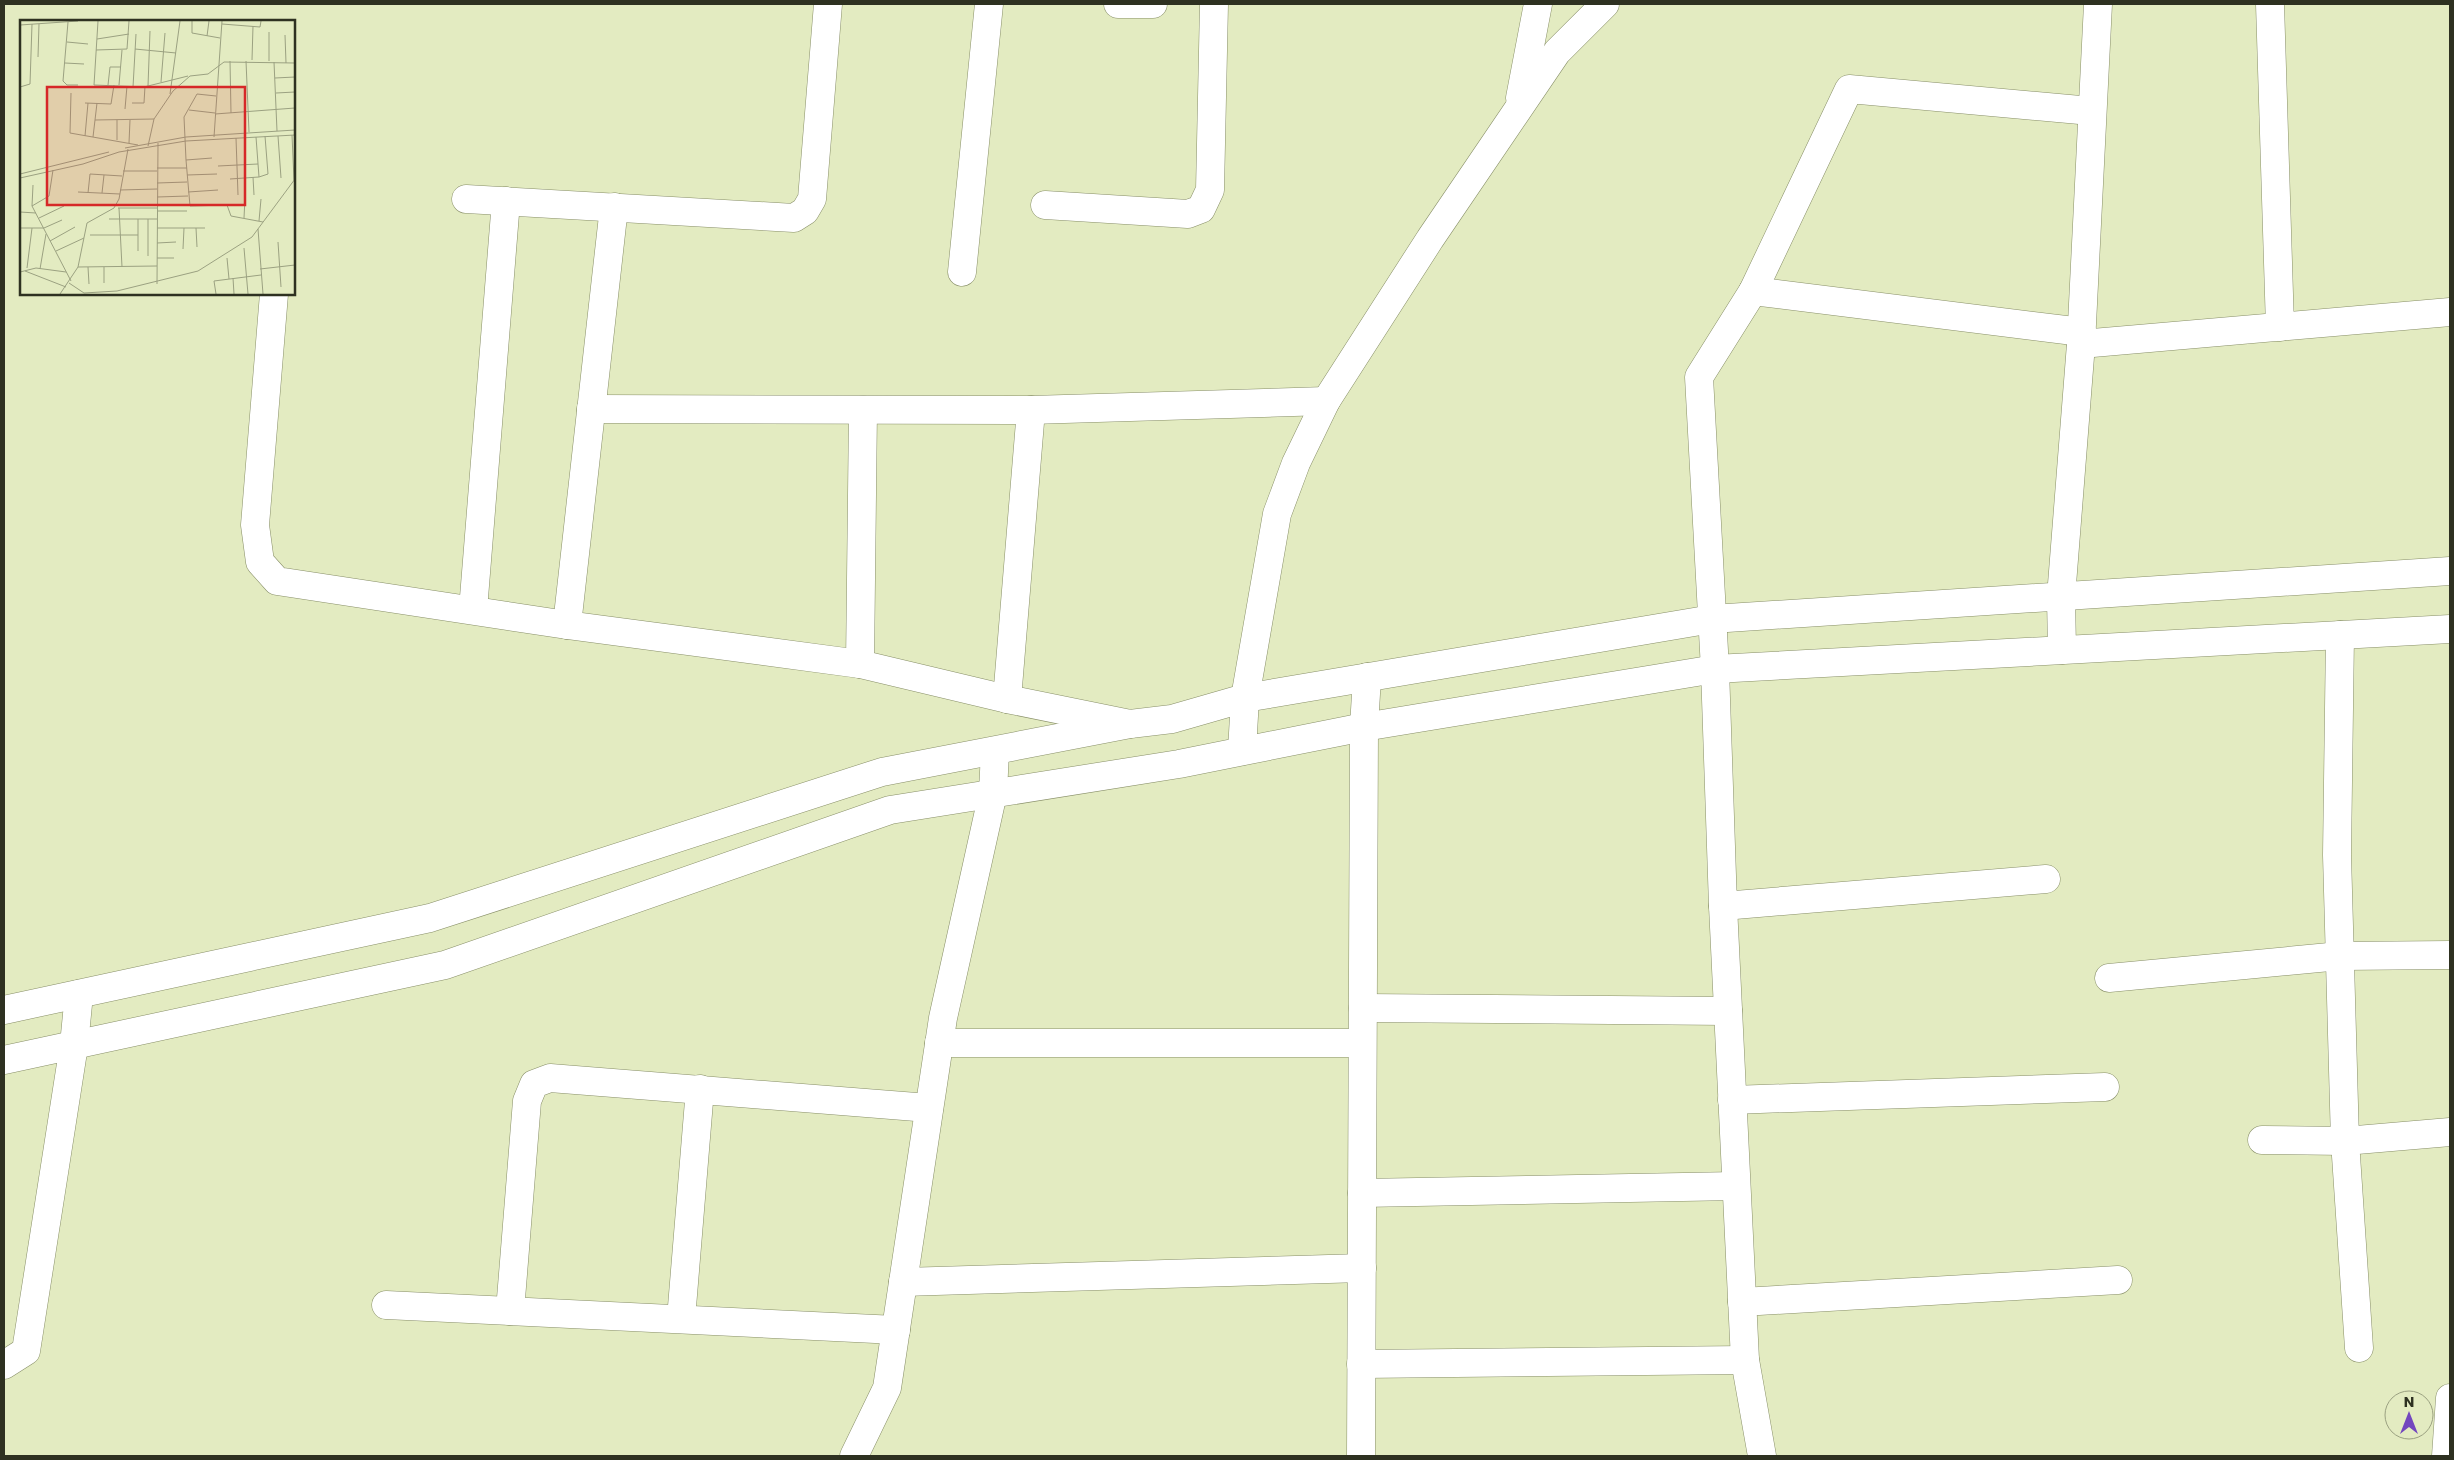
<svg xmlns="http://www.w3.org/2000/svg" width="2454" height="1460" font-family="Poppins,sans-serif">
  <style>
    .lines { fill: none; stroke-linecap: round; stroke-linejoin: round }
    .street-casing { stroke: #888f68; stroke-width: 29 }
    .secondary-casing { stroke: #888f68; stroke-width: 29 }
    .street { stroke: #fff; stroke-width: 28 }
    .secondary { stroke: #fff; stroke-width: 28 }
    .inset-road { fill: none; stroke: #9ba181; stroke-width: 1 }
    .view { fill: #d62828; fill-opacity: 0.15; stroke: #d62828; stroke-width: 2.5 }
    .inset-edge { fill: none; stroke: #2e3121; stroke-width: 2.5 }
  </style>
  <rect width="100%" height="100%" fill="#e3ebc1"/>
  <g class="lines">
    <g class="street-casing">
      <g id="street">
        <path d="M1118 4H1153"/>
        <path d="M2270 4 2280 327"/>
        <path d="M1520 98 1538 4"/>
        <path d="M466 199 794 218 805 211 812 199 828 4"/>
        <path d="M1045 205 1188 214 1201 209 1210 190 1214 4"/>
        <path d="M962 272 989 4"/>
        <path d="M1753 291 2082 332"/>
        <path d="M274 294 255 525 260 562 277 581 567 625 860 664 1007 699 1130 724"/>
        <path d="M2081 344 2450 312"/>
        <path d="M591 409 1031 410 1326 401"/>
        <path d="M473 610 506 201"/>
        <path d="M567 625 614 207"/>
        <path d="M2340 635 2337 855 2345 1141 2359 1348"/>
        <path d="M860 664 863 410"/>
        <path d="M1007 699 1031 410"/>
        <path d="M1242 751 1245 698 1277 514 1296 463 1326 401 1430 239 1557 52 1605 4"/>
        <path d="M2046 879 1723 906 1715 669 1699 377 1753 291 1849 89 2091 111"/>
        <path d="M1723 906 1745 1360 1762 1456"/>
        <path d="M2109 978 2340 956 2450 955"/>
        <path d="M1363 1008 1728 1011"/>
        <path d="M939 1043H1362"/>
        <path d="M1732 1100 2105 1087"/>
        <path d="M2262 1140 2345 1141 2450 1132"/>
        <path d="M1362 1193 1736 1186"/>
        <path d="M903 1282 1362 1268"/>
        <path d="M1742 1302 2118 1280"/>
        <path d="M386 1305 896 1330"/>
        <path d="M510 1311 527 1101 534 1084 550 1078 929 1108"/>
        <path d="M681 1319 700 1089"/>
        <path d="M1361 1364 1745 1360"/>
        <path d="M4 1365 26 1351 74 1045 79 994"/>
        <path d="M1361 1456 1364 727 1367 677"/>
        <path d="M2446 1456 2450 1398"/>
      </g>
    </g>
    <g class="secondary-casing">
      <g id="secondary">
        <path d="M2062 650 2061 597 2081 344 2098 4"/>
        <path d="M4 1010 430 918 882 772 1130 724 1172 719 1245 698 1712 619 2450 571"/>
        <path d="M4 1060 445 965 890 810 1179 764 1364 727 1715 669 2450 629"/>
        <path d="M854 1456 887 1388 943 1018 993 793 995 751"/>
      </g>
    </g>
    <use href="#street" class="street"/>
    <use href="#secondary" class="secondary"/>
  </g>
  <g transform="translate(20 20)">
    <rect width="275" height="275" fill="#e3ebc1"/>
    <path class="inset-road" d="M78 1 74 65 124 67 168 56M172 1V13L200 18M48 2 43 61 47 65H58M202 4 240 7 241 1M0 5 58 1M265 15 266 43M187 16 189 1M77 19 109 14M47 22 68 24M115 29 156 33M76 30 107 29 109 1M18 37 19 4M232 40 233 6M210 41 211 93M226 41 229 112M249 41V12M254 42 257 111M45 43 64 44M255 58 275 57M141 62 145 13M88 65 90 47H101M99 65 102 30M128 66 130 11M0 67 10 64 12 4M113 67 116 14M51 73 50 113 118 125M256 73 275 72M150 74 160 1M65 83 91 84 94 65M112 83H124L125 66M105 89 107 66M169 90 195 93M195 94 275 88M75 100 134 99M272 115 274 160M65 116 68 83M258 116 261 158M73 117 77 83M194 117 202 1M216 118 218 175M97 120V100M109 123 110 100M128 126 134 99 153 71 170 56 188 54 204 42 275 43M105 128 166 117 275 110M192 138 166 140 164 97 177 74 196 76M166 140 170 186 207 185 211 196 243 202M198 146 238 144M137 148H167M103 151H137M0 154 89 132M167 155 197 154M233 157 234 175M239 157 248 154 245 116M0 158 63 144 99 132 166 121 275 115M210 159 239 157 236 117M137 163 167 162M13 165 12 186 51 261M100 170 137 169M58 172 100 174M168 172 198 170M68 173 70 154 102 156M82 173 84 155M137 177 168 176M12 186 29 176 33 150M98 188H137M99 188 102 247M137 191H167M0 192 16 193M19 198 44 186M224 198 225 178M89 199H137M239 201 241 179M0 208H24L42 200M137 208H185M176 208 177 227M238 209 243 274M70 215H118M30 221 55 207M258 222 261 267M137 223 156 222M224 228 228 274M163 229 164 208M36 231 64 218M118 231V199M128 236V199M137 238H154M207 238 209 259M58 247 137 246M68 247 69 264M84 247V263M7 248 12 208M20 249 26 214M240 249 275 245M5 251 46 267M0 252 16 248 46 252M213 258 214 274M49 263 64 273 97 271 178 251 232 217 275 159M137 264 138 123M40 274 58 247 67 203 94 188 99 179 108 129M196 274 194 261 241 255"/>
    <path class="view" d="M27 67H225V185H27Z"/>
    <rect width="275" height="275" class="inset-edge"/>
  </g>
  <rect width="2454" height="1460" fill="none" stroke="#2e3121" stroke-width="10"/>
  <g transform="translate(2409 1415)"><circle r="24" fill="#e3ebc1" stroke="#9ba181"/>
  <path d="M0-4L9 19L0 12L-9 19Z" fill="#7346be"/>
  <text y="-8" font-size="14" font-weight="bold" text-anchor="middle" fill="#2e3121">N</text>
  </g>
</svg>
